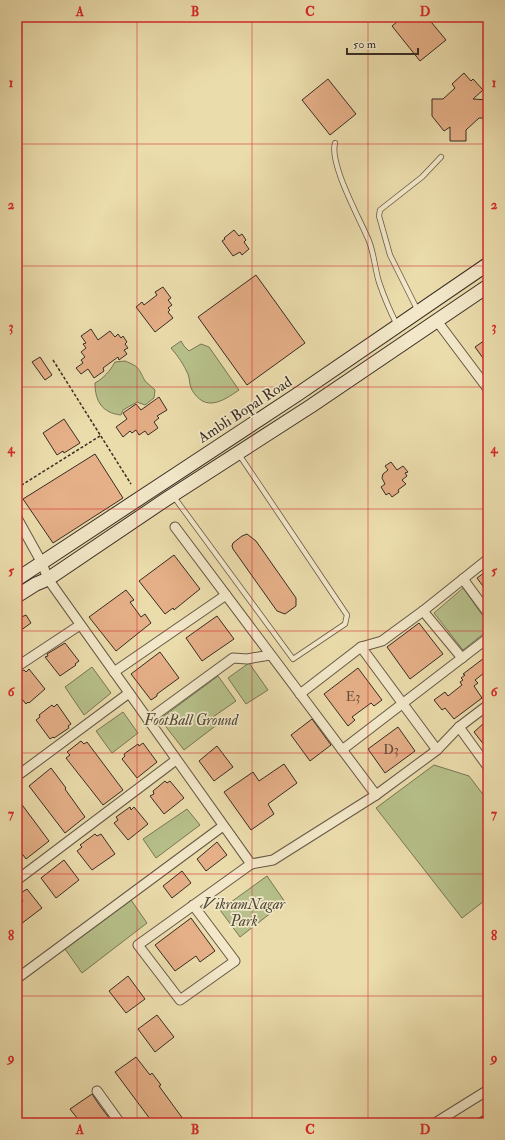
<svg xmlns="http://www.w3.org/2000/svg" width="505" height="1140" font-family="'IM FELL Double Pica',serif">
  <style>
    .green { fill: #b7c08a; stroke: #787657 }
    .building { fill: #e5af87; stroke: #382c24 }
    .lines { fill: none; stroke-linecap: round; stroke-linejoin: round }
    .lane-casing { stroke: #655846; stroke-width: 6 }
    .street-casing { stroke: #655846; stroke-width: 11 }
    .secondary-casing { stroke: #382c24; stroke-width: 15 }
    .path { stroke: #382c24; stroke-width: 1.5; stroke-dasharray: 3 2; stroke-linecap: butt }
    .lane { stroke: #f2e8c9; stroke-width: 4.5 }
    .street { stroke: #f2e8c9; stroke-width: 9 }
    .secondary { stroke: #f2e8c9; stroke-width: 13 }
    .grid { fill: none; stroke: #d62828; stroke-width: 1; stroke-opacity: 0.55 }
    .labels { text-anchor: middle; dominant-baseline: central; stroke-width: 3.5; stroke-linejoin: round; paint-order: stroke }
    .number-label { font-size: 13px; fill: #634d3d }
    .street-label { font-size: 15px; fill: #382c24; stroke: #f2e8c9 }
    .park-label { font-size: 15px; font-style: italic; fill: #514a38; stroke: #f2e8c9 }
    .neatline { fill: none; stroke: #d62828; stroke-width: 1.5 }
    .grid-label { font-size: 13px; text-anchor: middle; font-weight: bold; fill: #d62828 }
  </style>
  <rect width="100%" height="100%" fill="#ebdcac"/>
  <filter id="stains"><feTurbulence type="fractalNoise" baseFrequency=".005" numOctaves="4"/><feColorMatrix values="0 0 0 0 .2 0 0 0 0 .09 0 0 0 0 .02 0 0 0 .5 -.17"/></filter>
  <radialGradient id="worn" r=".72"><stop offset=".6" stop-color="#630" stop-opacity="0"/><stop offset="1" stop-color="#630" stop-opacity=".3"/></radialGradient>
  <g class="green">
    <path d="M181 341 184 346 189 351 201 344 209 347 239 390C222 402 205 412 192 390 189 385 190 379 188 374 184 365 178 356 171 348Z"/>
    <path d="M125 361C140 367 138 368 145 381 148 384 152 387 155 390L154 398 145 405 137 402 123 410 121 415C102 413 95 401 95 383 104 378 110 371 115 362Z"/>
    <path d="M463 588 488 623V630L463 650 434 613Z"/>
    <path d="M249 663 268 690 246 704 228 678Z"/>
    <path d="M92 667 111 693 84 715 65 687Z"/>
    <path d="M218 676 236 701 213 717 218 724 184 750 160 719Z"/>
    <path d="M123 712 138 733 112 753 96 731Z"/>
    <path d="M434 765 469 776 488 801V898L462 918 376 808Z"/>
    <path d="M187 809 200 825 156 858 143 839Z"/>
    <path d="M267 876 285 902 240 937 220 910Z"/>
    <path d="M131 900 147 923 82 973 65 949Z"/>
  </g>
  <g class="building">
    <path d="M403 17H427L446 40 420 61 392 26Z"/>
    <path d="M464 73 471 81 473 79 483 90 473 99 488 100V118H479L466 130V141H450V127L444 131 432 116V99H443L455 88 452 84Z"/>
    <path d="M328 79 356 114 330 135 302 100Z"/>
    <path d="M234 230 239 236 242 234 246 240 244 242 249 249 242 255 240 252 233 256 222 241 225 239 224 238Z"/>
    <path d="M256 275 305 343 247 385 198 317Z"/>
    <path d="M163 287 171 298 168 300 172 305 168 308 170 310 168 312 173 318 155 332 136 307 142 302 144 305 157 295 155 292Z"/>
    <path d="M91 329 98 340 110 331 115 337 118 334 121 338 123 336 127 342 125 344 128 348 124 350 127 354 119 360 118 357 103 368 104 371 94 378 88 369 81 374 76 368 83 363 81 360 85 357 81 352 86 348 83 344 86 343 81 336Z"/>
    <path d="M488 338V365L475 347Z"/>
    <path d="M40 357 52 375 45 380 32 362Z"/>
    <path d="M159 397 167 410 157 416 159 418 154 422 158 428 148 435 145 431 139 435 136 430 132 433 130 431 123 437 116 427 127 419 123 413 136 404 141 410Z"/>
    <path d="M64 419 80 443 64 453 63 451 57 455 43 433Z"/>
    <path d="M95 454 123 498 53 543 23 499Z"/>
    <path d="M391 462 397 470 403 466 408 472 405 473 407 476 402 480 406 484 398 490 399 492 392 497 389 493 386 495 381 487 385 484 382 478 383 474 388 470 385 466Z"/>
    <path d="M247 534 256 541 296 598V606L285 614 277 611 272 604 233 549 232 546 233 543 242 536Z"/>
    <path d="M174 555 200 589 174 610 173 608 165 614 139 581Z"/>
    <path d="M488 570V593L477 578Z"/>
    <path d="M126 590 134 600 130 602 141 617 145 614 151 623 116 651 89 617Z"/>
    <path d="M26 615 31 623 17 633V619Z"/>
    <path d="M217 616 234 639 202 661 186 638Z"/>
    <path d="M419 623 443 654 410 679 387 647Z"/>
    <path d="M65 643 79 661 75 664 76 665 60 676 45 657 48 656 47 654Z"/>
    <path d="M160 652 179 678 157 694V696L151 700 131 674Z"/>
    <path d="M488 655V670L475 680 478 683 474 686 482 698 454 719 445 708 442 710 434 700 445 692 448 696 462 685 460 682 463 680 461 678 465 675 463 674Z"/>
    <path d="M358 668 382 700 374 706 371 703 352 717 355 720 348 726 324 694Z"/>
    <path d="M29 669 45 689 29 703 28 702 26 704 17 693V673L24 670 26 672Z"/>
    <path d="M57 704 71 724 68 726 69 728 54 738 53 737 50 739 36 720 40 717 39 715 52 705 54 707Z"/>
    <path d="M312 719 331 745 310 761 291 735Z"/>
    <path d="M484 723 488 728V750L474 732Z"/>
    <path d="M398 727 415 751 385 773 368 749Z"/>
    <path d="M81 741 84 744 87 742 123 790 103 805 66 758 70 755 67 752Z"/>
    <path d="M143 743 157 762 137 778 122 759 125 756 124 754 138 744 139 746Z"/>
    <path d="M217 746 233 767 214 781 199 761Z"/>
    <path d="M284 764 297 783 268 804 274 814 251 830 224 792 253 772 259 781Z"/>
    <path d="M51 768 66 788 65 789 85 817 65 833 29 786Z"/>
    <path d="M165 781 167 783 170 781 184 798 164 814 150 796 154 794 153 791Z"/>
    <path d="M17 798 49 841 26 859 17 847Z"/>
    <path d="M130 807 131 810 134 807 148 824 128 840 114 823 118 820 116 817Z"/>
    <path d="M95 834 97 836 101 834 115 854 92 870 77 851 82 847 80 845Z"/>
    <path d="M217 842 227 855 206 871 197 859Z"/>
    <path d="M64 860 79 880 56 898 41 878Z"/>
    <path d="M182 871 191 883 172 898 163 886Z"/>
    <path d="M27 889 42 908 17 927V905L23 901 18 895Z"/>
    <path d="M191 918 215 951 200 962 196 956 175 971 155 945Z"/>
    <path d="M128 976 145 999 126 1013 109 991Z"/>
    <path d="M157 1015 174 1037 155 1052 138 1029Z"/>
    <path d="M136 1057 150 1075 152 1073 161 1085 159 1086 186 1123H154L151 1118 150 1119 115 1072Z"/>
    <path d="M92 1094 100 1106 113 1123H81L70 1109Z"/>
    <path d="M488 1113V1123H470Z"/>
  </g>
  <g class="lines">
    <g class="lane-casing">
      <g id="lane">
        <path d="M335 143C329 164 360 219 369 241 374 254 375 269 379 282 384 297 390 311 397 325"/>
        <path d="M418 311 390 255 379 216 380 210 422 177 441 157"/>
        <path d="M174 497 293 659 345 624 347 615 238 453"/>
      </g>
    </g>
    <g class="street-casing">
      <g id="street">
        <path d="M437 321 488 389"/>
        <path d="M17 518 42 563 48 579 251 864 138 945 180 1000 235 961 193 905"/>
        <path d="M175 527 376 795"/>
        <path d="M463 579 488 613"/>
        <path d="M423 611 462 658"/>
        <path d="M361 647 437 750 459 727 488 705"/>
        <path d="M18 666 80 625"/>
        <path d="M114 672 226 595"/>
        <path d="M300 694 361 647 382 641 423 611 488 559"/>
        <path d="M148 720 233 658 247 659 270 655"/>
        <path d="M459 727 488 767"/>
        <path d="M342 750 488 638"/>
        <path d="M17 776 129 693"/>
        <path d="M251 864 273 860 376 795 437 750"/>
        <path d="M17 880 176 760"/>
        <path d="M19 977 223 826"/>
        <path d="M97 1091 120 1123"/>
        <path d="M435 1123 488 1090"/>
      </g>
    </g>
    <g class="secondary-casing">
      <g id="secondary">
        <path d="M17 579 298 394 488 264"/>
        <path d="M17 596 36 584 48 579 165 500 311 406 488 286"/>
      </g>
    </g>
    <g class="path">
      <path d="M53 360 131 484"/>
      <path d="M17 488 100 436"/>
    </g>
    <use href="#lane" class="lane"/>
    <use href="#street" class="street"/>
    <use href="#secondary" class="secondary"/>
  </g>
  <path class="grid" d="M137 17V1123M252 17V1123M368 17V1123M17 144H488M17 266H488M17 387H488M17 509H488M17 631H488M17 753H488M17 874H488M17 996H488"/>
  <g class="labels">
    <g class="number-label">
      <text x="353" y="697">E3</text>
      <text x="391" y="750">D3</text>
    </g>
    <g class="street-label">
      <text transform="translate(245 410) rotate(-33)">Ambli Bopal Road</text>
    </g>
    <g class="park-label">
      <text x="191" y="720">FootBall Ground</text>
      <text x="244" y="904">VikramNagar<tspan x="244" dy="17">Park</tspan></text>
    </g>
  </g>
  <rect width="505" height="1140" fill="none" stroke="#ebdcac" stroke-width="44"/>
  <path d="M347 48v6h71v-6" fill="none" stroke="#382c24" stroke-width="2"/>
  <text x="353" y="48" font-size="12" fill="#382c24" stroke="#f2e8c9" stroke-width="3" paint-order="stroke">50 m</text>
  <rect x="22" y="22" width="461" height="1096" class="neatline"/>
  <g class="grid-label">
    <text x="80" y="16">A</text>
    <text x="195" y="16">B</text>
    <text x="310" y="16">C</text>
    <text x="425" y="16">D</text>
    <text x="11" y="87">1</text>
    <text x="494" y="87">1</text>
    <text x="11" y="209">2</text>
    <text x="494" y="209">2</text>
    <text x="11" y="331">3</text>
    <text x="494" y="331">3</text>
    <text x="11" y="453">4</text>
    <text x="494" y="453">4</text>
    <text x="11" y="575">5</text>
    <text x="494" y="575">5</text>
    <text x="11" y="696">6</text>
    <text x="494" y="696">6</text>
    <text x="11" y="818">7</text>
    <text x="494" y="818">7</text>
    <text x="11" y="940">8</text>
    <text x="494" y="940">8</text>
    <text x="11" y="1062">9</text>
    <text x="494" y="1062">9</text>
    <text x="80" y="1134">A</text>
    <text x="195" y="1134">B</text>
    <text x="310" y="1134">C</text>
    <text x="425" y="1134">D</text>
  </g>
  <rect width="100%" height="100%" filter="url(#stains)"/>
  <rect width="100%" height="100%" fill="url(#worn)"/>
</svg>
